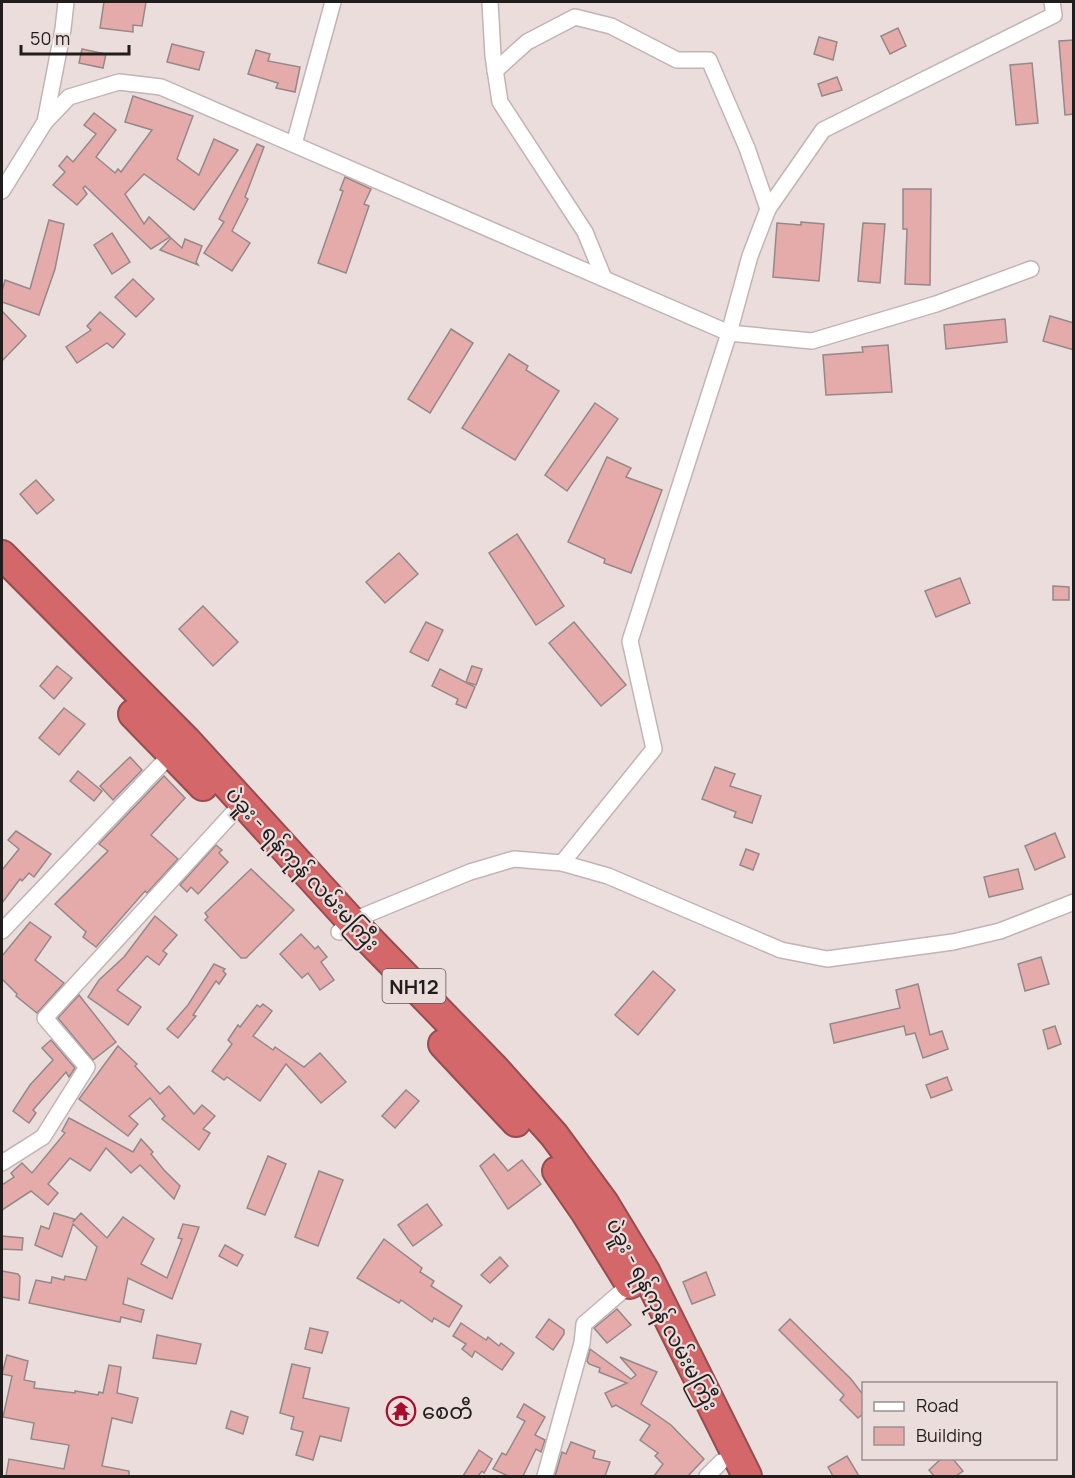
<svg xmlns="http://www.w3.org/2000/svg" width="1075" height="1478" font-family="Manrope,'Noto Sans Myanmar',sans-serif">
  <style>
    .building { fill: #e5abaa; stroke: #958888; stroke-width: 1.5 }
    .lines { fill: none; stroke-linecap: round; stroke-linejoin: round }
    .street-casing { stroke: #c2b4b4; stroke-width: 18 }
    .highway-casing { stroke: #964d4f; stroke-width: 32 }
    .street { stroke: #fff; stroke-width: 15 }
    .highway { stroke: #d4676a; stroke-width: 28 }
    .labels { text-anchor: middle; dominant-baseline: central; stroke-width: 4.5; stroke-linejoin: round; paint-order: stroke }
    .shield { fill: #ebdddc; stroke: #5e5756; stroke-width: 1.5 }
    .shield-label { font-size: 20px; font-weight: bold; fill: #221d1d }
    .street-label { font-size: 21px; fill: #221d1d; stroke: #ebdddc }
    .poi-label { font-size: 21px; fill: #221d1d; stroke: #ebdddc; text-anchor: start }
  </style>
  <rect width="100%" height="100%" fill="#ebdddc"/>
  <g class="building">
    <path d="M104 2H146L142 26 133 25V32L100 28Z"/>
    <path d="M898 28 906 46 890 54 881 36Z"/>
    <path d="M819 37 837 42 833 60 814 54Z"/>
    <path d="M1074 40V114L1065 115 1059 41Z"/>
    <path d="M172 44 204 52 199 70 167 62Z"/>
    <path d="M82 49 106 54 103 68 79 63Z"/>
    <path d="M256 50 270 54 268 61 300 67 295 92 276 88 278 83 248 74Z"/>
    <path d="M1032 63 1038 123 1016 125 1010 65Z"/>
    <path d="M837 77 842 90 822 96 818 84Z"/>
    <path d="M133 96 193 116 177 159 199 175 214 139 238 150 194 210 144 174 125 194 144 224 149 217 170 237 151 249 85 186 83 188 87 194 77 205 53 185 65 172 59 166 67 156 73 162 96 134 84 125 94 113 116 130 96 157 115 173 118 169 121 172 152 130 125 122Z"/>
    <path d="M257 144 264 147 245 197 248 199 232 231 250 243 232 271 204 253 224 222 219 219Z"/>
    <path d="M345 177 371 189 364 204 369 206 346 273 318 263 343 191 340 190Z"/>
    <path d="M903 189H931L930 285 905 284 907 229H903Z"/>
    <path d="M49 220 64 224 55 269 39 315 2 302V291L5 280 30 289Z"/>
    <path d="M801 222 824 224 819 281 773 277 777 223 801 225Z"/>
    <path d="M863 223 885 224 880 283 858 281Z"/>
    <path d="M112 233 130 262 112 274 94 245Z"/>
    <path d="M171 238 182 248 185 239 202 246 196 262 198 265 160 250Z"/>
    <path d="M133 279 154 299 136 317 115 297Z"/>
    <path d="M2 311 26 336 2 361Z"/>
    <path d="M100 312 125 334 113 348 107 343 77 363 66 347 91 330 87 326Z"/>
    <path d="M1050 316 1074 323V350L1043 341Z"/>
    <path d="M1005 319 1007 342 946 349 944 325Z"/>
    <path d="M451 329 473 343 430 413 408 399Z"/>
    <path d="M888 345 892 392 826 395 823 355 863 352 862 347Z"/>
    <path d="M509 354 528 366 526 370 559 391 515 460 462 428Z"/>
    <path d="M595 403 618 419 567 491 545 475Z"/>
    <path d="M607 457 631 468 626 477 662 490 631 573 604 563 605 559 568 542Z"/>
    <path d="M36 480 54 500 37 514 20 494Z"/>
    <path d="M517 534 564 606 536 625 489 553Z"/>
    <path d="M399 553 418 574 385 603 366 582Z"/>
    <path d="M960 578 970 603 936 617 925 591Z"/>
    <path d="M1053 586 1069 587V600H1053Z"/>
    <path d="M203 606 238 642 213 666 179 629Z"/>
    <path d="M426 622 443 630 428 661 410 652Z"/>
    <path d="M574 622 626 685 601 706 549 643Z"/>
    <path d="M57 666 72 678 54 699 40 686Z"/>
    <path d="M472 666 482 669 476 685 466 682Z"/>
    <path d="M440 669 475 687 466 708 456 704 458 699 432 686Z"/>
    <path d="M64 708 85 724 59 755 39 738Z"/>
    <path d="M130 757 142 770 113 800 100 786Z"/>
    <path d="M715 767 735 774 730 786 761 796 752 823 734 817 736 812 702 799Z"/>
    <path d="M78 771 102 791 94 801 70 781Z"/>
    <path d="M164 776 185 798 151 835 178 859 147 893 145 891 96 947 83 937 86 932 55 904 108 851 99 844Z"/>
    <path d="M16 831 51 854 34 877 29 873 22 881 20 879 2 903V870L19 849 8 840Z"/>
    <path d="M1055 833 1065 857 1035 870 1025 846Z"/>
    <path d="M216 845 222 850 219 853 228 862 198 894 191 887 187 892 180 885Z"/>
    <path d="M746 849 759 854 753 870 740 865Z"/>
    <path d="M251 869 294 910 246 958H241L205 920 208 917 205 913Z"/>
    <path d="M1018 869 1023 889 989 897 984 877Z"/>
    <path d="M155 916 177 935 163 951 167 954 159 965 147 956 117 990 141 1007 128 1025 88 997 99 980 124 957Z"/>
    <path d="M30 922 51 937 35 960 64 983 37 1013 16 996 17 994 2 979V956Z"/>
    <path d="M301 934 315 949 318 946 327 957 321 962 334 980 320 990 308 973 302 978 280 954Z"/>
    <path d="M1041 957 1049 984 1025 991 1018 964Z"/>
    <path d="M214 964 225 969 223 971 226 974 219 984 216 981 193 1015 196 1016 178 1038 167 1029 188 1005Z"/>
    <path d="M653 971 675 990 638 1035 615 1015Z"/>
    <path d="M918 984 930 1035 942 1031 948 1049 923 1058 915 1033 906 1035 904 1026 834 1043 830 1024 900 1008 896 990Z"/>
    <path d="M79 995 116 1042 93 1060 58 1018Z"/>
    <path d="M263 1004 272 1011 253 1036 273 1050 275 1047 304 1067 320 1053 346 1082 321 1103 286 1064 260 1101 227 1077 224 1080 212 1071 232 1044 228 1040 238 1025 240 1027 257 1005 260 1007Z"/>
    <path d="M1055 1026 1061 1044 1048 1049 1043 1030Z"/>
    <path d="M51 1040 75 1068 69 1077 66 1072 33 1110 36 1113 29 1123 13 1111 30 1085 53 1060 42 1048Z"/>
    <path d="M118 1046 137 1064 135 1066 160 1094 169 1086 194 1114 202 1105 215 1116 203 1129 210 1133 199 1150 162 1119 165 1116 150 1098 129 1116 138 1124 128 1136 79 1099Z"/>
    <path d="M947 1077 952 1090 931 1098 926 1085Z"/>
    <path d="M406 1090 419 1101 395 1128 382 1116Z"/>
    <path d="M69 1118 133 1152 141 1139 153 1152 151 1154 164 1170 180 1186 174 1199 140 1165 131 1173 106 1148 90 1171 70 1158 48 1184 58 1193 48 1205 31 1191 2 1210V1185L14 1177 11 1173 22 1163 32 1173 65 1133 62 1131Z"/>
    <path d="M494 1154 508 1171 522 1160 541 1184 508 1209 480 1166Z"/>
    <path d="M268 1156 286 1164 265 1215 247 1208Z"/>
    <path d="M319 1171 343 1180 318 1246 295 1237Z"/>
    <path d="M427 1204 442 1225 413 1246 398 1225Z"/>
    <path d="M54 1213 74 1219 73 1222 81 1213 107 1238 123 1217 154 1239 141 1264 167 1278 182 1239 178 1238 183 1224 199 1227 172 1299 128 1278 123 1304 144 1310 141 1322 121 1317 120 1322 29 1303 36 1280 51 1283 52 1277 64 1280 65 1276 86 1280 97 1247 73 1224 62 1257 35 1245 41 1226 49 1229Z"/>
    <path d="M2 1236 23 1238 22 1250 2 1249Z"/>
    <path d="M384 1239 422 1268 420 1272 434 1281 431 1286 462 1306 449 1327 434 1318 432 1322 401 1300 399 1303 357 1278Z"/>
    <path d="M225 1245 243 1255 237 1266 219 1256Z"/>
    <path d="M500 1257 508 1266 490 1283 481 1275Z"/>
    <path d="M2 1271 18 1274 20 1277 19 1300 2 1297Z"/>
    <path d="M706 1272 715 1295 692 1304 683 1282Z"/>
    <path d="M617 1309 631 1325 607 1343 594 1328Z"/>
    <path d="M549 1319 564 1330V1334L553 1350 536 1337Z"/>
    <path d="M790 1319 851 1379 864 1396V1413L858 1418 840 1400 844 1395 779 1330Z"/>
    <path d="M461 1323 486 1340 488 1337 499 1346 501 1343 514 1353 502 1370 475 1351 472 1357 462 1349 466 1344 453 1336Z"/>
    <path d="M310 1328 328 1332 322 1353 305 1349Z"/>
    <path d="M157 1335 201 1344 196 1364 153 1358Z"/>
    <path d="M590 1349 631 1379 636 1375 620 1357 657 1372 641 1404 671 1425 704 1459 688 1476H654L663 1464 655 1456 658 1453 640 1440 650 1425 616 1405 612 1407 605 1393 627 1383 599 1372 600 1368 589 1364 587 1361Z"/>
    <path d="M7 1355 28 1361 24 1380 35 1382 34 1388 75 1393V1391L98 1395 99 1392 103 1393 109 1365 121 1367 117 1393 138 1398 132 1423 112 1418 102 1466 129 1471V1476H6L9 1459 64 1469 69 1445 31 1439 34 1423 3 1417 12 1376 2 1374Z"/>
    <path d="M292 1364 310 1368 303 1398 349 1408 341 1441 320 1436 313 1460 296 1455 303 1432 291 1429 294 1417 280 1413Z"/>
    <path d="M524 1404 545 1417 535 1435 545 1440 541 1452 536 1449 523 1476H508L493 1469 502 1453 506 1455 525 1421 517 1417Z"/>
    <path d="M231 1411 248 1417 243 1434 226 1428Z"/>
    <path d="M571 1442 595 1451 593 1458 610 1462 605 1476H555L562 1452 566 1454Z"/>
    <path d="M479 1450 492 1459 484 1473 482 1471 478 1476H463Z"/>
    <path d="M847 1456 859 1476H833L828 1467Z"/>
    <path d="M942 1458H952L963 1471 956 1476H934L929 1470Z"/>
  </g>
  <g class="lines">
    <g class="street-casing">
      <g id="street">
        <path d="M490 2 493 56 500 102 585 232 603 276"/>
        <path d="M495 71 527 42 575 17 611 26 677 60H709L747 148 768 209"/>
        <path d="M45 122 69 97 119 82 161 87 729 333 812 341 936 304 1031 269"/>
        <path d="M294 144 333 2"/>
        <path d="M2 191 45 122 63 29 66 2"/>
        <path d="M562 863 654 749 630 641 729 333 750 256 768 209 823 130 1054 15 1052 2"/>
        <path d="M2 931 176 749"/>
        <path d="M339 932 351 921 470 872 514 859 562 863 608 876 781 950 827 959 953 942 1000 931 1074 902"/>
        <path d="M2 1163 43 1137 87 1067 45 1018 232 814"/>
        <path d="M545 1476 582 1343 584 1324 635 1280"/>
        <path d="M707 1476 721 1462"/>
      </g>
    </g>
    <g class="highway-casing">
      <g id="highway">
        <path d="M2 555 186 740 351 921 495 1069 554 1135 604 1203 645 1271 747 1476"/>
        <path d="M133 714 203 786"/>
        <path d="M443 1044 516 1122"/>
        <path d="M557 1171 586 1213 630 1284"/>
      </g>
    </g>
    <use href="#street" class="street"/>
    <use href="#highway" class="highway"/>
  </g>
  <defs>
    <g id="temple-ring" transform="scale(1.5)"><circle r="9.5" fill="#ebdddc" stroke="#a70e2c" stroke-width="1.5"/><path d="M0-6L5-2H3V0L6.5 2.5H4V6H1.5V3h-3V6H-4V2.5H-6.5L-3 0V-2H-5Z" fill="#a70e2c"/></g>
  </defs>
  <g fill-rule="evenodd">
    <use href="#temple-ring" x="401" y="1411"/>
  </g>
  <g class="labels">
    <rect class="shield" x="382.5" y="969" width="63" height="34" rx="4.5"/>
    <g class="shield-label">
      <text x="414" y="986">NH12</text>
    </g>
    <g class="street-label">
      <text transform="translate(303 868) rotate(47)">ပဲခူး - ရန်ကုန် လမ်းမကြီး</text>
      <text transform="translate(663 1314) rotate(62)">ပဲခူး - ရန်ကုန် လမ်းမကြီး</text>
    </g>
    <g class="poi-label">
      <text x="422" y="1411">စေတီ</text>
    </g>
  </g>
  <rect width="1075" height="1478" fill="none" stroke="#221d1d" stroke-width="6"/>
  <rect x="862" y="1382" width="195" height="78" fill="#ebdddc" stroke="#9b9090" stroke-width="1.5"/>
  <rect x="874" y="1402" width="30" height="9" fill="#ffffff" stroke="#9b9090" stroke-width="1.5"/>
  <text x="916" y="1412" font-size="18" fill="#221d1d">Road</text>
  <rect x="874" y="1427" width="30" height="18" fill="#e5abaa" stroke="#9b9090" stroke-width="1.5"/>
  <text x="916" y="1442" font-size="18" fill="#221d1d">Building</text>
  <path d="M21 45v9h108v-9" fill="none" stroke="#221d1d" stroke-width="3"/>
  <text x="30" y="45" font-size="18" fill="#221d1d" stroke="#ebdddc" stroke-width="4.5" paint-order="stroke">50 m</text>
</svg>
